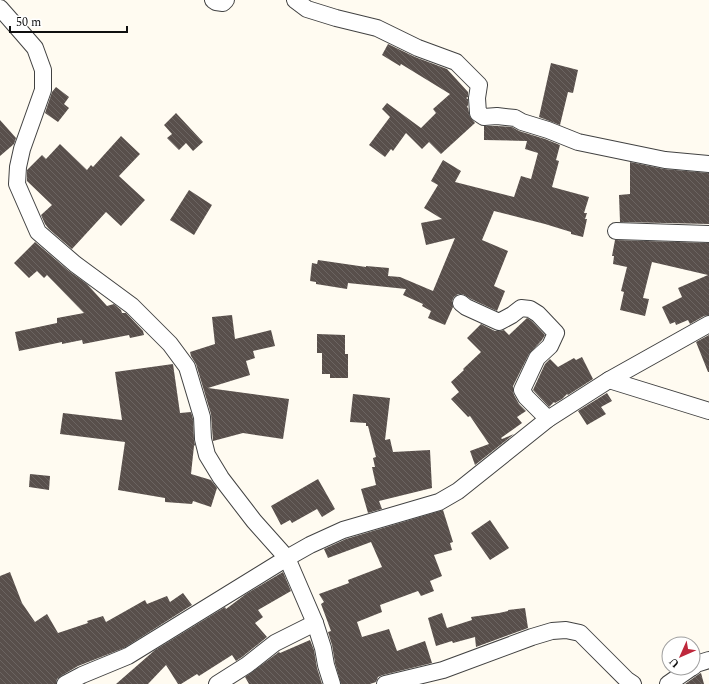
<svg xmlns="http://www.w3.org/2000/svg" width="709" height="684" font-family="Spectral,serif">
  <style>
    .building { fill: url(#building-back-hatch) }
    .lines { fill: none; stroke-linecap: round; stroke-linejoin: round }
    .minor-casing { stroke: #424242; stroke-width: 18 }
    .minor { stroke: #fff; stroke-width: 16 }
  </style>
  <defs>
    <pattern id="building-back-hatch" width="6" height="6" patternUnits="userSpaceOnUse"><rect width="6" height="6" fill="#584f4b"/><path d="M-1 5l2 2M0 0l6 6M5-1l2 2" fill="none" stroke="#6b6461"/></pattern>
  </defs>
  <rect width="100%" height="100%" fill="#fffbf1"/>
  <g class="building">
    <path d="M388 44 415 57 447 69 468 92V97L466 98 468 99V105L467 107 468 108 470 117 475 123 441 154 429 142 422 149 406 133 393 151 391 149 385 157 369 145 390 117 382 109 387 103 421 128 436 113 433 109 450 94 401 64 400 66 382 55Z"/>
    <path d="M551 63 578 70 573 93 568 92 560 125 539 117Z"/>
    <path d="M56 87 69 97 64 104 69 108 58 122 45 113 52 92Z"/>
    <path d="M176 113 203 142 193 151 186 143 179 150 167 138 172 134 164 125Z"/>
    <path d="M0 120 16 138 14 144 0 156Z"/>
    <path d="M484 126H497L512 127 519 131 545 139 560 145 556 160 559 161 552 187 589 197 584 213H587L585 219H587L583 237 571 234V232L545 224 494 211 482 240 508 251 494 286 505 291 497 311 471 299 463 294H458L454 297 452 301 453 307 445 325 428 318 431 311 422 306 423 304 403 295 406 289 348 283 347 289 316 284V282L310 281 312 263 317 264 318 260 366 267V266L389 268 388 276 400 277 433 291 455 238 426 245 421 223 442 219 424 208 438 185 431 181 443 160 461 171 455 182 514 197 521 176 531 179 538 153 525 149 527 141 484 140Z"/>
    <path d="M121 136 140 154 119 176 145 200 121 226 106 212 72 249 49 229 45 224 41 215 52 205 27 181V170L42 155 46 159 60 144 87 170 91 165 93 167Z"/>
    <path d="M630 162 664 169 709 173V224L620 222 619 195 630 194Z"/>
    <path d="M189 190 212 205 194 235 170 220Z"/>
    <path d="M615 240 709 243V315L704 316 690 324 688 320 676 325 675 322 670 324 662 307 682 297 678 288 708 275 652 262 643 298 649 299 645 316 620 310 624 292 621 291 627 267 613 264 614 256H612Z"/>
    <path d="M35 242 69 271 87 284 107 306 114 304 121 310 122 313H126L143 331 144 335 130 338 129 335 83 344 82 340 62 344V342L19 351 15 332 57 323V318L84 313 47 275 44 278 37 271 29 278 14 263Z"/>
    <path d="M232 315 235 339 271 330 275 346 253 351 255 358 246 361 250 375 208 388 289 399 283 439 243 433 213 441 211 414 196 364 191 356 190 352 215 344 212 317Z"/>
    <path d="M527 318 532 321 545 335 542 340 529 354 513 386V391L514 395 519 404 526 411 517 417 522 423 501 438 502 439 514 434 475 465 470 451 489 444 470 416 468 417 451 399 459 392 451 382 464 370 463 369 481 352 467 338 481 324 495 331H500L504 330 509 335Z"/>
    <path d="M317 334 345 335V354H348V378H330V374H322V353H317Z"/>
    <path d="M709 335V372H708L696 342Z"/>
    <path d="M582 357 593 379 568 395 567 394 562 399 555 403 554 402 549 407 533 390 545 364 550 359 558 367 574 358 576 360Z"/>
    <path d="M173 364 180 413 191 412 193 419 194 440 195 445 194 446 191 474 211 480 217 488 211 507 193 501 192 504 165 502V498L118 490 125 442 60 434 63 413 122 420 115 372Z"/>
    <path d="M607 393 612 401 601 407 606 414 587 425 578 411Z"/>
    <path d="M353 394 390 398 385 440 390 439 393 452 430 450 432 488 379 501 382 509 368 513 361 489 376 485 372 467H375L373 458 376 457 368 426H366V423L350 422Z"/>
    <path d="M30 474 50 476 49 490 29 487Z"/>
    <path d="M318 479 335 509 322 517 317 509 292 523 290 520 281 525 271 506Z"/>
    <path d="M443 510 453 542 450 543 452 550 434 555 442 576 430 581 434 591 421 596 418 591 380 605 382 612 357 622 362 637 389 629 397 651 425 641 432 663 383 675 378 677 376 682 370 684H341L335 663 332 645 328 632 331 631 321 604 324 602 319 594 349 583 348 580 382 567 371 542 328 558 324 549 346 539Z"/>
    <path d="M490 520 509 548 490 560 471 533Z"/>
    <path d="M10 572 22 603 35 622 47 614 58 633 88 623 87 621 103 616 106 622 145 600 147 604 167 596 170 602 183 593 192 605 124 648 78 666 61 676 57 679 56 684H0V576Z"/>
    <path d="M283 572 291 591 258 610 263 617 255 623 267 637 242 657 236 661 232 655 199 676 197 674 181 684H178L166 665 148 684H116L155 650 225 607 226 609 246 594Z"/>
    <path d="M525 608 528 628 476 647 475 637 453 643 452 641 436 646 428 618 442 613 447 628 472 620 471 617 499 613 508 611V610Z"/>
    <path d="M310 640 314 650 317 668 322 684H249L245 677 279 652 280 653Z"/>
    <path d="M701 673 704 684H685L699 674Z"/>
  </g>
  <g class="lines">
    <g class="minor-casing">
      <g id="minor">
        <path d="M213 0 216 2 223 3 226 0"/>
        <path d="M295 0 307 9 336 18 377 28 418 48 456 62 479 85 477 98 478 113 484 117 497 116 515 118 522 122 548 130 578 142 665 160 709 164"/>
        <path d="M0 8 22 33 35 48 43 70V90L22 149 18 167 17 184 38 232 75 264 132 306 170 344 187 367 202 417 203 439 207 455 221 478 254 521 287 558 315 623 323 648 326 665 332 684"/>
        <path d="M616 231 709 234"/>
        <path d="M461 303 466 307 499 322 512 315 521 308 530 309 538 314 556 333 550 346 537 358 522 390 526 397 548 419"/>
        <path d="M609 380 709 411"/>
        <path d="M693 667 696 664 709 660"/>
        <path d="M65 684 82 675 128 656 287 558 310 545 343 530 439 502 458 491 548 419 609 380 709 324"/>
        <path d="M217 684 247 665 275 643 315 623"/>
        <path d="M385 684 443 670 532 637 552 631 566 630 580 633 627 680 633 684"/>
        <path d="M668 684 691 668"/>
      </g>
    </g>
    <use href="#minor" class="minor"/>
  </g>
  <g transform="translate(681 656) rotate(225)"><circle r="19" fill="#ffffff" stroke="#9f9f9f"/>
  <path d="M0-3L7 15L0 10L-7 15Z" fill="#be283c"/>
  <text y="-6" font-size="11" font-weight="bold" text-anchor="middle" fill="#0f0f0f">U</text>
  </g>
  <path d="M10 26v6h117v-6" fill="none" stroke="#0f0f0f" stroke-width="2"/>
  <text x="16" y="26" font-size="12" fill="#0f0f0f" stroke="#ffffff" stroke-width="3" paint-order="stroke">50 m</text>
</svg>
